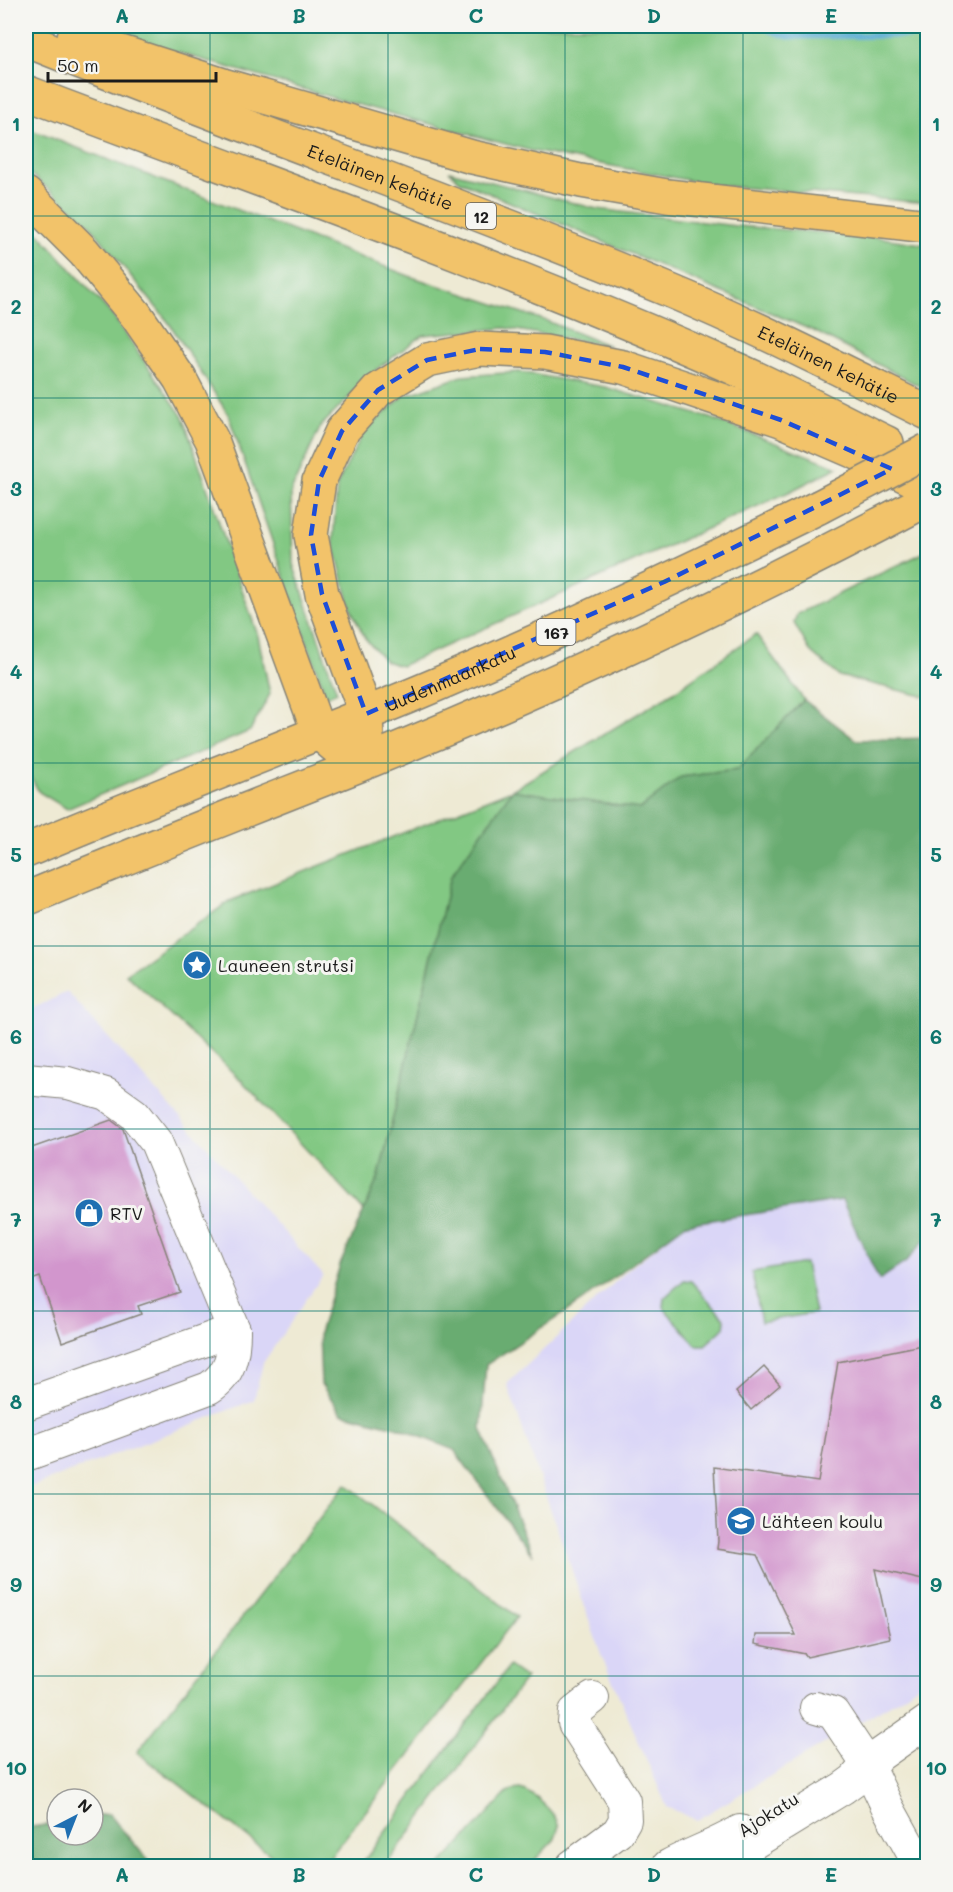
<svg xmlns="http://www.w3.org/2000/svg" width="953" height="1892" font-family="Mali,sans-serif">
  <style>
    .built { fill: #dad6f7 }
    .green { fill: #82c883; stroke: #4f7250; stroke-width: 1.5 }
    .forest { fill: #69ac71; stroke: #426446; stroke-width: 1.5 }
    .lines { fill: none; stroke-linecap: round; stroke-linejoin: round }
    .stream { stroke: #56abd2; stroke-width: 7 }
    .building { fill: #d296cd }
    .minor-casing { stroke: #858378; stroke-width: 34 }
    .major-casing { stroke: #858378; stroke-width: 36 }
    .highway-casing { stroke: #858378; stroke-width: 36 }
    .minor { stroke: #fff; stroke-width: 32 }
    .major { stroke: #f2c36a; stroke-width: 33 }
    .highway { stroke: #f2c36a; stroke-width: 33 }
    .major-bridge-casing { stroke: #858378; stroke-width: 36; stroke-linecap: butt }
    .major-bridge { stroke: #f2c36a; stroke-width: 33 }
    .marked { fill: none; stroke: #1d4ed8; stroke-width: 4.5; stroke-dasharray: 12 8; stroke-linejoin: round }
    .grid { fill: none; stroke: #0f766e; stroke-width: 1.5; stroke-opacity: 0.55 }
    .labels { text-anchor: middle; dominant-baseline: central; stroke-width: 6; stroke-linejoin: round; paint-order: stroke }
    .shield { fill: #f6f6f2; stroke: #5d5d5c; stroke-width: 1.5 }
    .shield-label { font-size: 16px; font-weight: bold; fill: #1c1c1c }
    .street-label { font-size: 18px; fill: #1c1c1c; stroke: #f6f6f2 }
    .poi-label { font-size: 18px; fill: #1c1c1c; stroke: #f6f6f2; text-anchor: start }
    .neatline { fill: none; stroke: #0f766e; stroke-width: 2 }
    .grid-label { font-size: 20px; text-anchor: middle; font-weight: bold; fill: #0f766e }
  </style>
  <rect width="100%" height="100%" fill="#f6f6f2"/>
  <filter id="ink" filterUnits="userSpaceOnUse"><feTurbulence type="fractalNoise" baseFrequency=".0167" numOctaves="2"/><feDisplacementMap in="SourceGraphic" scale="12" xChannelSelector="R" yChannelSelector="G"/><feConvolveMatrix kernelMatrix="1 2 1 2 8 2 1 2 1" color-interpolation-filters="sRGB"/></filter>
  <filter id="wash" filterUnits="userSpaceOnUse"><feTurbulence type="fractalNoise" baseFrequency=".008" numOctaves="4" result="noise"/><feDisplacementMap in="SourceGraphic" scale="24" xChannelSelector="R" yChannelSelector="G"/><feGaussianBlur stdDeviation="1.35" result="paint"/><feColorMatrix in="noise" values="0 0 0 0 0 0 0 0 0 0 0 0 0 0 0 0 0 1.4 0 .05"/><feComposite in="paint" operator="in"/></filter>
  <g filter="url(#wash)">
    <rect width="100%" height="100%" fill="#eeead4"/>
    <g class="built">
      <path d="M67 992 323 1275 263 1363 254 1400 26 1489V1012Z"/>
      <path d="M843 1200 906 1262 924 1240 927 1241V1679L897 1700 697 1820 667 1807 602 1657 507 1384 629 1269 686 1224Z"/>
    </g>
    <g class="green">
      <path d="M87 26H927V203L714 185 532 151 344 101Z"/>
      <path d="M26 128 409 276 544 320 610 346 505 328 423 335 377 369 321 426 291 491 293 564 337 692 326 697 228 414 169 323 87 222 26 170Z"/>
      <path d="M449 171 597 209 736 226 870 236 927 245V390L816 332 460 181Z"/>
      <path d="M26 219 113 316 183 417 258 636 270 694 250 731 67 809 39 792 26 768Z"/>
      <path d="M519 372 605 387 713 419 838 467 789 492 401 666 385 661 365 638 351 609 333 542 337 485 364 431 404 396 462 376Z"/>
      <path d="M927 551V697L839 676 810 651 794 623 797 614Z"/>
      <path d="M756 634 804 700 737 770 681 777 640 809 512 790 451 876 379 1176 364 1211 242 1081 126 974 230 901 512 790 672 693Z"/>
      <path d="M805 1263 815 1313 761 1322 752 1272Z"/>
      <path d="M684 1280 691 1281 725 1319 724 1328 705 1345H696L663 1307 664 1298Z"/>
      <path d="M346 1484 517 1617 323 1866H285L137 1752Z"/>
      <path d="M509 1666 526 1678 385 1866H360Z"/>
      <path d="M520 1789C534 1793 555 1812 559 1826L554 1840 529 1866H439L507 1793 513 1790Z"/>
    </g>
    <g class="forest">
      <path d="M804 700 856 740 927 738V1241H924L906 1262 879 1280 842 1200 686 1224 582 1301 486 1365 481 1429 533 1556 454 1450 399 1428 341 1413 321 1384 319 1333 340 1265 379 1176 451 876 512 790 640 809 681 777 737 770Z"/>
      <path d="M109 1814 153 1866H26V1828L57 1823V1835H93V1816Z"/>
    </g>
    <g class="lines">
      <path class="stream" d="M765 26 770 30 788 36 928 35"/>
    </g>
    <g id="blocks">
      <g class="building">
        <path d="M111 1120 123 1129 180 1292 138 1306 141 1314 62 1342 40 1277 26 1282V1150Z"/>
        <path d="M927 1344V1581L875 1569 890 1638 807 1657 805 1654 755 1644 756 1635H796L757 1555 717 1549 718 1541 714 1467 818 1482 838 1362Z"/>
        <path d="M764 1367 780 1385 751 1410 736 1392Z"/>
      </g>
    </g>
  </g>
  <g filter="url(#ink)">
    <use href="#blocks" fill-opacity="0" stroke="#858378" stroke-width="1.5"/>
    <g class="lines">
      <g class="minor-casing">
        <g id="minor">
          <path d="M26 1079 68 1083 106 1094 134 1114 156 1142 234 1330C234 1354 231 1374 209 1388L26 1455"/>
          <path d="M26 1404 234 1330"/>
          <path d="M816 1708 833 1713 867 1764 888 1808 920 1866"/>
          <path d="M572 1866 618 1832 625 1820 624 1801 574 1723 575 1712 593 1698"/>
          <path d="M668 1866C692 1853 717 1845 740 1831"/>
          <path d="M716 1866 843 1788 854 1780 867 1764 928 1721"/>
        </g>
      </g>
      <g class="major-casing">
        <g id="major">
          <path id="s1" d="M26 851C153 797 284 748 412 695 550 637 685 573 819 507"/>
          <path d="M26 899C135 853 246 810 357 766 551 687 742 598 928 499"/>
        </g>
      </g>
      <g class="highway-casing">
        <g id="highway">
          <path d="M74 37 223 85 472 157 581 181 667 196 928 226"/>
          <path id="s2" d="M26 40C238 126 454 201 666 289 755 326 841 370 928 413"/>
          <path d="M26 92C260 181 498 264 727 365 782 389 834 417 887 443"/>
          <path d="M26 194 84 252 136 315 180 379 212 440 319 733 357 765 367 739 366 714 322 594 311 535 319 481 342 431 378 390 427 360 480 349 545 352 623 367 781 420 876 461 928 487"/>
        </g>
      </g>
      <use href="#minor" class="minor"/>
      <use href="#major" class="major"/>
      <use href="#highway" class="highway"/>
      <g class="major-bridge-casing">
        <path id="major-bridge" d="M819 507 928 450"/>
      </g>
      <use href="#major-bridge" class="major-bridge"/>
    </g>
  </g>
  <path class="marked" d="M480 349 545 352 623 367 781 420 892 469 664 582 366 714 322 594 311 535 319 481 342 431 378 390 427 360Z"/>
  <path class="grid" d="M210 26V1866M388 26V1866M565 26V1866M743 26V1866M26 216H928M26 398H928M26 581H928M26 763H928M26 946H928M26 1129H928M26 1311H928M26 1494H928M26 1676H928"/>
  <defs>
    <g id="sight-disc" transform="scale(1.5)"><circle r="9.5" fill="#1f6fb2" stroke="#f6f6f2"/><path d="M0-6L1.8-2.2L6-1.7L2.9 1.2L3.7 5.4L0 3.3L-3.7 5.4L-2.9 1.2L-6-1.7L-1.8-2.2Z" fill="#fff"/></g>
    <g id="shop-disc" transform="scale(1.5)"><circle r="9.5" fill="#1f6fb2" stroke="#f6f6f2"/><path d="M-5-2.5h2.3a2.7 3.5 0 0 1 5.4 0H5L5.5 6h-11ZM-1.5-2.5h3a1.5 2.3 0 0 0-3 0Z" fill="#fff"/></g>
    <g id="school-disc" transform="scale(1.5)"><circle r="9.5" fill="#1f6fb2" stroke="#f6f6f2"/><path d="M0-5L7-2L0 1L-7-2ZM-4 1L0 2.5L4 1V4Q0 6-4 4Z" fill="#fff"/></g>
  </defs>
  <g fill-rule="evenodd">
    <use href="#sight-disc" x="197" y="965"/>
    <use href="#shop-disc" x="89" y="1213"/>
    <use href="#school-disc" x="741" y="1521"/>
  </g>
  <g class="labels">
    <g class="shield">
      <rect x="466" y="203" width="30" height="26" rx="4.5"/>
      <rect x="536.5" y="619" width="39" height="26" rx="4.5"/>
    </g>
    <g class="shield-label">
      <text x="481" y="216">12</text>
      <text x="556" y="632">167</text>
    </g>
    <g class="street-label">
      <text stroke="none"><textPath href="#s2" startOffset="380">Eteläinen kehätie</textPath></text>
      <text stroke="none"><textPath href="#s2" startOffset="866">Eteläinen kehätie</textPath></text>
      <text stroke="none"><textPath href="#s1" startOffset="458">Uudenmaankatu</textPath></text>
      <text transform="translate(768 1814) rotate(-32)">Ajokatu</text>
    </g>
    <g class="poi-label">
      <text x="218" y="965">Launeen strutsi</text>
      <text x="110" y="1213">RTV</text>
      <text x="762" y="1521">Lähteen koulu</text>
    </g>
  </g>
  <rect width="953" height="1892" fill="none" stroke="#f6f6f2" stroke-width="66"/>
  <g transform="translate(75 1817) rotate(42)"><circle r="28" fill="#f6f6f2" stroke="#9f9f9c" stroke-width="1.5"/>
  <path d="M0-4.5L10 22L0 15L-10 22Z" fill="#1f6fb2"/>
  <text y="-9" font-size="16" font-weight="bold" text-anchor="middle" fill="#1c1c1c">N</text>
  </g>
  <path d="M48 72v9h168v-9" fill="none" stroke="#1c1c1c" stroke-width="3"/>
  <text x="57" y="72" font-size="18" fill="#1c1c1c" stroke="#f6f6f2" stroke-width="4.5" paint-order="stroke">50 m</text>
  <rect x="33" y="33" width="887" height="1826" class="neatline"/>
  <g class="grid-label">
    <text x="122" y="23">A</text>
    <text x="299" y="23">B</text>
    <text x="476" y="23">C</text>
    <text x="654" y="23">D</text>
    <text x="831" y="23">E</text>
    <text x="16" y="131">1</text>
    <text x="936" y="131">1</text>
    <text x="16" y="314">2</text>
    <text x="936" y="314">2</text>
    <text x="16" y="496">3</text>
    <text x="936" y="496">3</text>
    <text x="16" y="679">4</text>
    <text x="936" y="679">4</text>
    <text x="16" y="862">5</text>
    <text x="936" y="862">5</text>
    <text x="16" y="1044">6</text>
    <text x="936" y="1044">6</text>
    <text x="16" y="1227">7</text>
    <text x="936" y="1227">7</text>
    <text x="16" y="1409">8</text>
    <text x="936" y="1409">8</text>
    <text x="16" y="1592">9</text>
    <text x="936" y="1592">9</text>
    <text x="16" y="1775">10</text>
    <text x="936" y="1775">10</text>
    <text x="122" y="1882">A</text>
    <text x="299" y="1882">B</text>
    <text x="476" y="1882">C</text>
    <text x="654" y="1882">D</text>
    <text x="831" y="1882">E</text>
  </g>
</svg>
